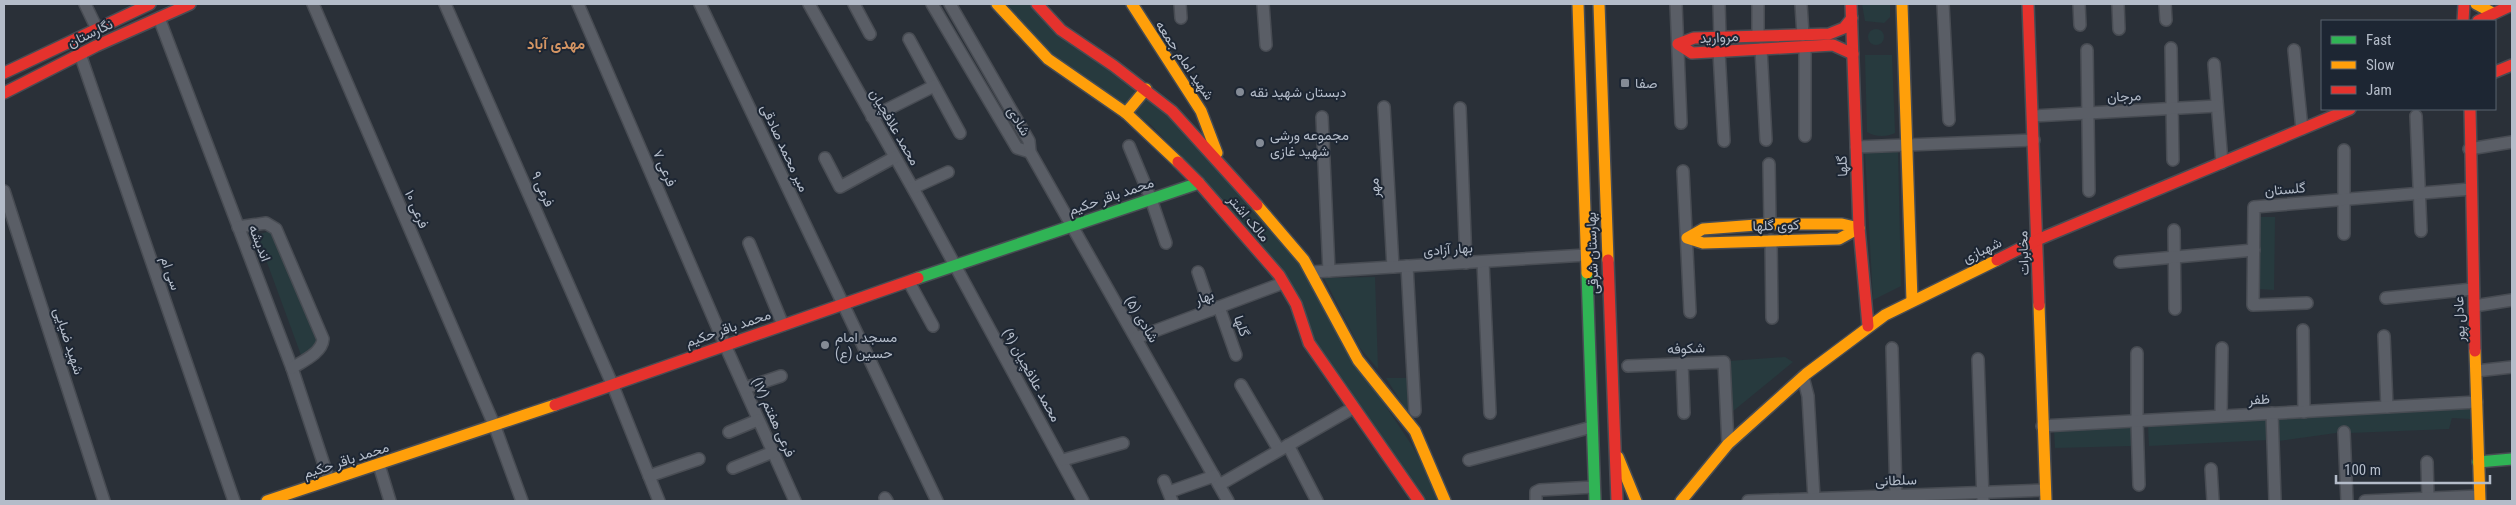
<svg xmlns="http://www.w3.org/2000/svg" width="2516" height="505" font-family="'Roboto Condensed',Vazirmatn,sans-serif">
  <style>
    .green { fill: #273a3e }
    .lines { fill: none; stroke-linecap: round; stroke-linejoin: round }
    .street-casing { stroke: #484c53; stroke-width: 14 }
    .fast-casing { stroke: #484c53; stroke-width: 14 }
    .slow-casing { stroke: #484c53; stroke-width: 14 }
    .jam-casing { stroke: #484c53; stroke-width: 14 }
    .street { stroke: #5a5e66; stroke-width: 11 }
    .fast { stroke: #30b455; stroke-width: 11 }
    .slow { stroke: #ff9f0a; stroke-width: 11 }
    .jam { stroke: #e5322d; stroke-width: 11 }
    .poi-dot { fill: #848b96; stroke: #1d2633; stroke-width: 2 }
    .labels { text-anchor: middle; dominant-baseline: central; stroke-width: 4; stroke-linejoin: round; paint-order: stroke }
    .street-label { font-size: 14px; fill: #b4bcc9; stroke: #1d2633 }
    .poi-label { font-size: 14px; fill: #b4bcc9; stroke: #1d2633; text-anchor: start }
    .neighbourhood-label { font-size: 15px; font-weight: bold; fill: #d59563; stroke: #1d2633 }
  </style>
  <rect width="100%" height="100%" fill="#2a3038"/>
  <g class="green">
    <path d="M1005 4H1031L1172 117 1302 266 1373 387 1413 447 1441 501H1427L1201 177 1151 125 1050 53Z"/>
    <path d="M1862 4H1890V17L1884 23 1865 21Z"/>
    <circle cx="1876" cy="37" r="8"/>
    <path d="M1865 55H1892L1895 133C1887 137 1875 137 1867 132Z"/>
    <path d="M1898 152 1901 286 1873 300 1865 153Z"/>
    <path d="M2259 217H2275L2274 290 2258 289Z"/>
    <path d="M270 231 320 346 301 355 257 235Z"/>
    <path d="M1375 277 1378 369 1360 348 1324 278Z"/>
    <path d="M1785 357 1793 362 1732 412 1729 361Z"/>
    <path d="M1386 378H1407L1410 416Z"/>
    <path d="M2471 407 2470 419 2452 418 2449 429 2350 433 2341 429 2336 433 2279 441V419Z"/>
    <path d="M2267 419 2268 440 2149 446 2148 425Z"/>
    <path d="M2131 427 2132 446 2055 448 2054 430Z"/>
  </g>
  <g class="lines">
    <g class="street-casing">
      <g id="street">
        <path d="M85 4 97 29"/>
        <path d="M313 4 495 427 522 501"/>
        <path d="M445 4 613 386 659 501"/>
        <path d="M578 4 725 345 795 501"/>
        <path d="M700 4 937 501"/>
        <path d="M809 4 920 201 1083 501"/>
        <path d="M854 4 870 34"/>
        <path d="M932 4 1017 148 1030 152"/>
        <path d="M950 4 1029 141 1030 152 1228 501"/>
        <path d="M1180 4 1181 18"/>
        <path d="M1263 4 1266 45"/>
        <path d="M1676 4 1681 123"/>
        <path d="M1719 4 1720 38"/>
        <path d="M1758 4V36"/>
        <path d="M1801 4 1803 35"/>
        <path d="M1943 4 1949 120"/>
        <path d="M2079 4 2080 25"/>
        <path d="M2118 4 2119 29"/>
        <path d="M2165 4 2166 20"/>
        <path d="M159 18 292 368 329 480"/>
        <path d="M909 39 960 133"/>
        <path d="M1805 47V136"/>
        <path d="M2171 48 2173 160"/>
        <path d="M1761 49 1766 140"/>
        <path d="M2087 50 2089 191"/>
        <path d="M2294 50 2302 129"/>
        <path d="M1719 52 1724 141"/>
        <path d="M80 54 234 501"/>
        <path d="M2214 64 2222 163"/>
        <path d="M1384 107 1393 267"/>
        <path d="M1460 108 1466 263"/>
        <path d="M2033 116 2217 106"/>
        <path d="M2416 116 2421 231"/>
        <path d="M872 117 934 86"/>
        <path d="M1322 117 1329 271"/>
        <path d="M1129 146 1151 199 1166 243"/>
        <path d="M1856 147 2034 140"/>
        <path d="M2469 149 2512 142"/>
        <path d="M2344 150V234"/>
        <path d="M825 158 840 187 895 157"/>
        <path d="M1769 164 1770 224"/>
        <path d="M1683 171 1690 312"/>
        <path d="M913 188 948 172"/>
        <path d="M4 191 104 501"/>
        <path d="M238 227 266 223 276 229 323 339C322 353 303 361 292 368"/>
        <path d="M2174 230 2175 309"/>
        <path d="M1771 240 1772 318"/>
        <path d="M749 243 783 325"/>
        <path d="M1483 262 1490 413"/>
        <path d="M2120 262 2254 250"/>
        <path d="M1407 266 1415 411"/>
        <path d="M1198 272 1211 310"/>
        <path d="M1312 272 1586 255"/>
        <path d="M909 282 933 326"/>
        <path d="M2386 298 2473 289"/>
        <path d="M2307 303 2253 305 2254 207 2471 189"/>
        <path d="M2474 306 2512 300"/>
        <path d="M1219 307 1236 355"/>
        <path d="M2303 330 2304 412"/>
        <path d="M2384 336 2387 407"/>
        <path d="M1136 338 1283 283"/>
        <path d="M1892 348 1896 495"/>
        <path d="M2137 353V421L2139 485"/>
        <path d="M1978 359 1983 501"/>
        <path d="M1682 363 1684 413"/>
        <path d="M1628 366 1724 362 1728 444"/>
        <path d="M2476 371 2512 367"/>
        <path d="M1803 377 1808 396 1814 498"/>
        <path d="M1241 385 1279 450"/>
        <path d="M745 388 781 376"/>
        <path d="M2272 413 2275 501"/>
        <path d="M2221 416 2222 348"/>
        <path d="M2042 426 2477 402"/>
        <path d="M729 432 758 420"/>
        <path d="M2344 432 2347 501"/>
        <path d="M1288 445 1317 501"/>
        <path d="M1063 460 1123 443"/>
        <path d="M1469 460 1592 427"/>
        <path d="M2427 462 2428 498"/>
        <path d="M379 465 390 501"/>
        <path d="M733 468 773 452"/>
        <path d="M2211 469 2213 501"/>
        <path d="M649 476 699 459"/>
        <path d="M1164 481 1172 501"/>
        <path d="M1219 485 1353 408"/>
        <path d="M1169 492 1214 476"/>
        <path d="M885 498 887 501"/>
        <path d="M1536 501V492L1540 490 1594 487"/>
        <path d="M1748 501 2045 490"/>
        <path d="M2365 501 2479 496"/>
      </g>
    </g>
    <g class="fast-casing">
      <g id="fast">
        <path d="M1587 273 1595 501"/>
        <path d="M918 278 1199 183"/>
        <path d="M2478 462 2512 459"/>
      </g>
    </g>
    <g class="slow-casing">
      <g id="slow">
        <path d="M997 4 1048 59 1126 113 1178 162"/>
        <path d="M1132 4 1201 111 1217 153"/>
        <path d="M1578 4 1587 273"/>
        <path d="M1599 4 1608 260"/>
        <path d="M1902 4 1912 300"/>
        <path d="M2476 4 2493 13"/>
        <path d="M1126 113 1146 89"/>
        <path d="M1257 205 1304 260 1358 360 1415 431 1445 501"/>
        <path d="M1770 224H1842L1859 228 1839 239 1703 243 1687 238 1703 229Z"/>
        <path d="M2039 305 2046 501"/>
        <path d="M2475 351 2480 501"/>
        <path d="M1618 457 1636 501"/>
        <path d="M267 501 555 405"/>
        <path d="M1681 501 1728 444 1806 374 1885 315 1997 260"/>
      </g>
    </g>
    <g class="jam-casing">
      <g id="jam">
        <path d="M1037 4 1061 30 1114 66 1172 111 1257 205"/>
        <path d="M1851 4 1859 228 1868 326"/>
        <path d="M2028 4 2039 305"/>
        <path d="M1852 18 1844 28 1829 34 1694 38 1678 44 1692 53 1833 45 1853 54"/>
        <path d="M2463 21 2464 4"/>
        <path d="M2478 21 2512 5"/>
        <path d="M2495 72 2512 65"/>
        <path d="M4 73 150 4"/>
        <path d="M4 93 96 46 190 4"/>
        <path d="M2470 109 2475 351"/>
        <path d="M1178 162 1199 183 1279 275 1296 304 1309 343 1419 501"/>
        <path d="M1608 260 1617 501"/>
        <path d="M1997 260 2037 240 2350 109"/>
        <path d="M555 405 918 278"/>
      </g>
    </g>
    <use href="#street" class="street"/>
    <use href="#fast" class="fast"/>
    <use href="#slow" class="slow"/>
    <use href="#jam" class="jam"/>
  </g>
  <g class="poi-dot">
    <rect x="1620" y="78" width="10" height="10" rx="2.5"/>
    <circle cx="1240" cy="92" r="5"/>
    <circle cx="1260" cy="143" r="5"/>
    <circle cx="825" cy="345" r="5"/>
  </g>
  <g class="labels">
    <g class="street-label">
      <text transform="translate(90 33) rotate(-25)">نگارستان</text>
      <text transform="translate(1719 37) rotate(-3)">مروارید</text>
      <text transform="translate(1185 60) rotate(56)">شهید امام جمعه</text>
      <text transform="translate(2124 96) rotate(-3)">مرجان</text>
      <text transform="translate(1019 121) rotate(59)">شادی</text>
      <text transform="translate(895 127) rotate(60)">محمد علافچیان</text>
      <text transform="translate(785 148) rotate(65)">میر محمد صادقی</text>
      <text transform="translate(1842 166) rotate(-92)">گلها</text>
      <text transform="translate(665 168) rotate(67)">فرعی ۷</text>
      <text transform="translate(1374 188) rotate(-93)">مهر</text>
      <text transform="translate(543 189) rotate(66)">فرعی ۹</text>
      <text transform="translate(2285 189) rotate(-5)">گلستان</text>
      <text transform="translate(1111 196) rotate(-19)">محمد باقر حکیم</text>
      <text transform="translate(417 209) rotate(67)">فرعی ۱۰</text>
      <text transform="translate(1249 218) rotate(50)">مالک اشتر</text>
      <text transform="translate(1776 225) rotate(-2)">کوی گلها</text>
      <text transform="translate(260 243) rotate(69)">اندیشه</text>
      <text transform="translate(1448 249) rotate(-4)">بهار آزادی</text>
      <text transform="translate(1982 250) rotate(-25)">شهبازی</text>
      <text transform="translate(1592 253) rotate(-92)">بهارستان شرقی</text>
      <text transform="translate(2023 253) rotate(-92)">مخابرات</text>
      <text transform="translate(171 273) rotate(71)">سی ام</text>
      <text transform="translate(1204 297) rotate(-21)">بهار</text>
      <text transform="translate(1142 319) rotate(59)">شادی (۵)</text>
      <text transform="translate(2459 319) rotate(-92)">عادل پور</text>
      <text transform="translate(1242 326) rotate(71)">گلها</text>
      <text transform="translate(728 328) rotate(-19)">محمد باقر حکیم</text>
      <text transform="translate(69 341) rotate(72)">شهید ضیایی</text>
      <text transform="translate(1686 348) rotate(-2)">شکوفه</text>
      <text transform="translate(1032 375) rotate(61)">محمد علافچیان (۹)</text>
      <text transform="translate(2259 399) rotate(-3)">ظفر</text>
      <text transform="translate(774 417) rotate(66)">فرعی هفتم (۱۷)</text>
      <text transform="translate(346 460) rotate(-18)">محمد باقر حکیم</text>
      <text transform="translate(1896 480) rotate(-2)">سلطانی</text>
    </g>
    <g class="poi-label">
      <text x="1635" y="83">صفا</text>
      <text x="1250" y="92">دبستان شهید نقه</text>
      <text x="1270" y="135">مجموعه ورشی<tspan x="1270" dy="16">شهید غازی</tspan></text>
      <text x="835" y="337">مسجد امام<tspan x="835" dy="16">حسین (ع)</tspan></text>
    </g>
    <g class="neighbourhood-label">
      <text x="556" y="44">مهدی آباد</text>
    </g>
  </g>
  <rect width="2516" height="505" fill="none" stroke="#b4bcc9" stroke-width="10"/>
  <rect x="2321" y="20" width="175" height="90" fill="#1d2633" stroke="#59626f"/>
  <rect x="2331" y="36" width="25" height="8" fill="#30b455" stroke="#59626f"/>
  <text x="2366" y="45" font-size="15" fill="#b4bcc9">Fast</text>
  <rect x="2331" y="61" width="25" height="8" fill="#ff9f0a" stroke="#59626f"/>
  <text x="2366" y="70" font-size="15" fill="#b4bcc9">Slow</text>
  <rect x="2331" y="86" width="25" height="8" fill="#e5322d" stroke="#59626f"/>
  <text x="2366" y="95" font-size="15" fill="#b4bcc9">Jam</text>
  <path d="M2336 475v8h154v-8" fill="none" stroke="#b4bcc9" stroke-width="2.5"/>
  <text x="2344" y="475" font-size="15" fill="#b4bcc9" stroke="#1d2633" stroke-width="4" paint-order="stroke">100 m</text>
</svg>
